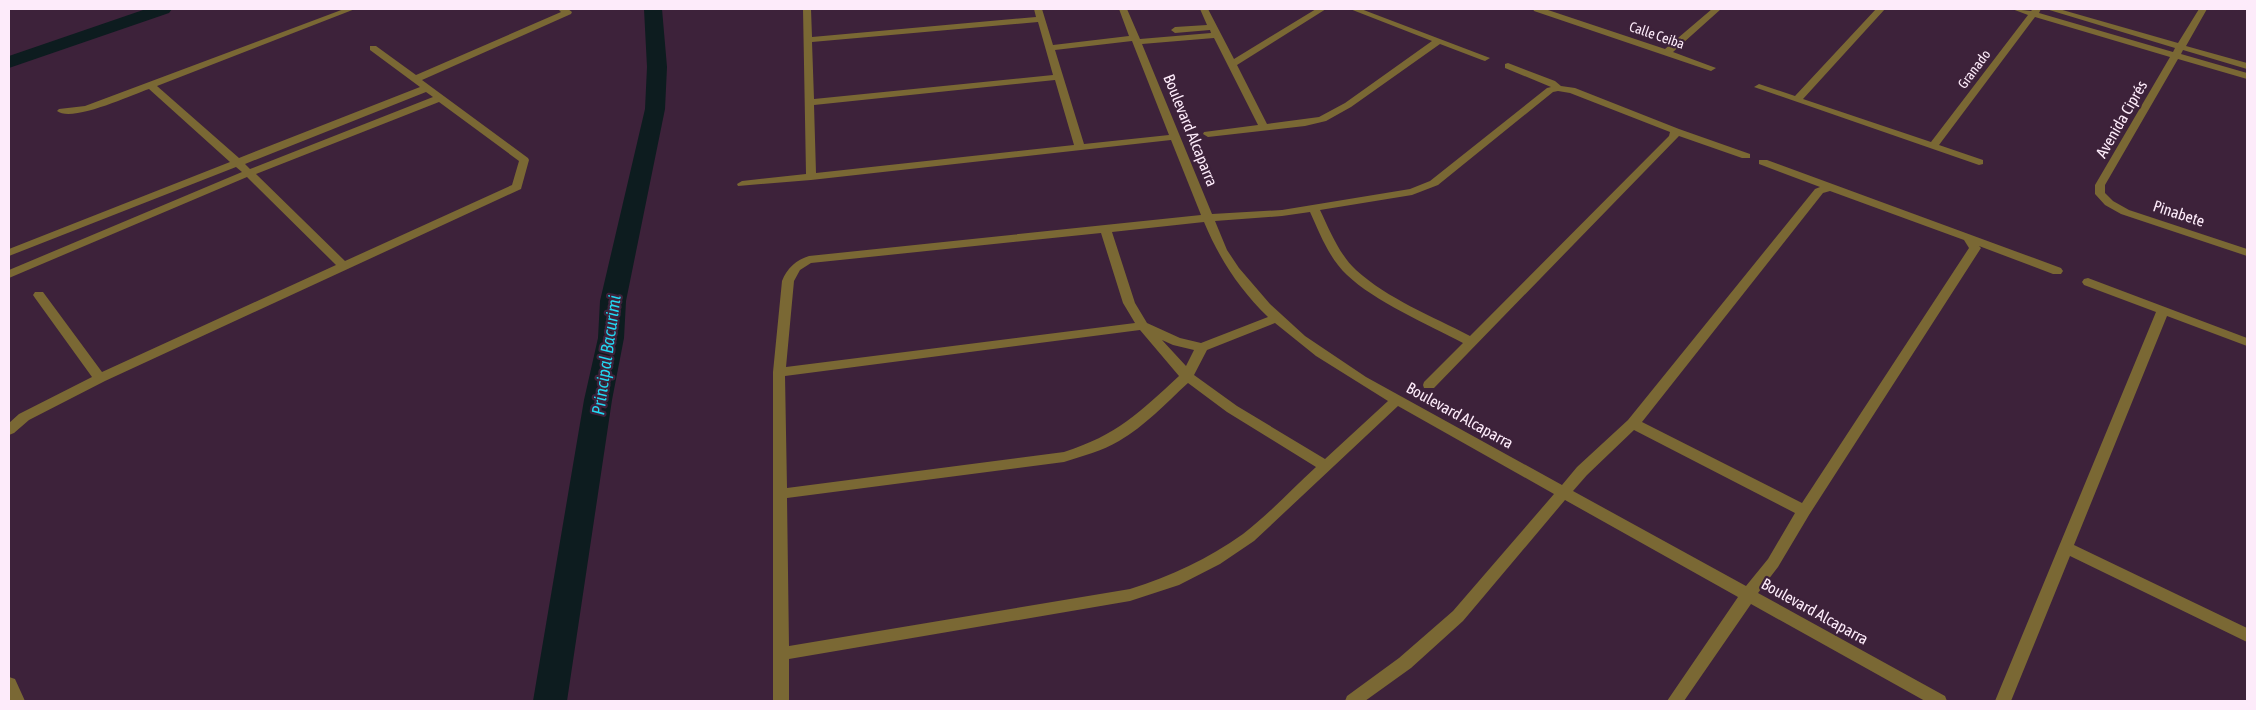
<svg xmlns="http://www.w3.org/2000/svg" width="2256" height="710" font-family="'Asap Condensed',sans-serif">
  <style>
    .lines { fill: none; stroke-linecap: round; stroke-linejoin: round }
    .canal { fill: #0d1c1f; fill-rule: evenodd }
    .minor { fill: #7a6834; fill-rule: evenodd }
    .labels { text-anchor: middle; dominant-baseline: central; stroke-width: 4.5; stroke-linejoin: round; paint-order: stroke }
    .far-street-label { font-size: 14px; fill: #fdebfa; stroke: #3d223a }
    .street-label { font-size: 16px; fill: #fdebfa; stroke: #3d223a }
    .water-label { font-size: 18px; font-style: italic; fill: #23d7f1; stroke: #3d223a }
  </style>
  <rect width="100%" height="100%" fill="#3d223a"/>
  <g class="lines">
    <g class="canal">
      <path d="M146 9H172L169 13 9 68V56Z"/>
      <path d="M644 9H662L667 67 665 109 626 301 624 338 612 400 567 701H533L584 400 598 338 600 301 645 109 647 67Z"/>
    </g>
    <g class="minor">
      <path d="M344 9H355L157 86 239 158 420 87 370 50V46H376L416 75 561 12 558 9H568L572 12 571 14 422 80 528 158 529 160 521 189 105 381 29 420 14 433 9 435V423L19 414 92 377 35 298 33 295 35 292H43L102 372 336 265 247 177 9 278V270L242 172 236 167 9 256V249L230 162 149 89C131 95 72 123 57 111L59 109 85 106ZM426 92 433 97 250 169 245 164ZM439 102 519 161 512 185 345 261 256 174Z"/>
      <path d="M803 9H811L812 37 1036 17 1034 9H1042L1053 45 1129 36 1119 9H1127L1140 39 1211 33 1210 30 1175 33 1171 30 1175 27 1207 25 1200 9H1208L1234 59 1316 9H1326L1237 65 1267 124 1319 117 1345 103 1432 41 1350 9H1361L1490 58 1485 61 1482 60 1440 44 1351 107 1326 121 1305 126 1208 137 1203 134 1204 132 1258 125 1214 38 1142 44 1212 214 1282 210 1410 189 1430 181 1547 88 1551 87 1505 68V64L1508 63 1555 81 1561 86 1575 88 1679 129 1750 154V158H1742L1679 136 1434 388H1424L1423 385 1424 382 1463 343C1429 325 1374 301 1347 275 1329 258 1320 234 1310 212L1282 216 1215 221 1227 250 1239 268 1270 304 1305 336 1366 377 1562 485 1577 467 1628 420 1815 189 1820 187 1759 164V160H1767L2061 268 2063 271 2061 274H2053L1979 246 1981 248 1809 515 1778 567 1758 593 1945 696 1947 701H1925L1751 604 1684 701H1667L1738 597 1565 500 1463 621 1411 668 1365 701H1345L1347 696 1399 658 1453 611 1554 494 1398 406 1254 541 1220 564 1179 585 1130 601 789 659V701H773V372L782 281C787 268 796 260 809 256L1201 215 1171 140 811 180 738 186 737 184 742 181 806 174ZM1038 22 1053 75 814 99 812 42ZM1132 41 1169 135 1084 144 1055 50ZM1055 80 1074 145 816 173 814 105ZM1558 91 1570 93 1670 132 1669 136 1470 336C1432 316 1388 299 1356 270 1339 254 1330 231 1320 210L1412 195 1438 185 1553 92ZM1830 191 1964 240 1969 248 1802 503 1642 422 1823 193ZM1204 222C1219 258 1239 289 1268 317L1201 343 1180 338 1147 323 1135 303 1112 232ZM1101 233 1123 303 1135 323 786 367 794 281 800 270 811 263ZM1275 323 1316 356 1388 401 1325 459 1237 406 1194 375 1207 350ZM1140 330 1179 376C1139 413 1117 435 1064 452L787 488 785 376ZM1162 340 1173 345 1194 350 1186 366ZM1188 383 1227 412 1316 467C1292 489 1269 514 1243 534 1208 559 1171 576 1130 589L789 646 787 498 1064 462C1083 456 1102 451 1119 441 1145 426 1166 403 1188 383ZM1634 430 1795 513 1768 559 1746 586 1573 491 1587 475Z"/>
      <path d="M1533 9H1545L1665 49 1712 9H1721L1673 52 1716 68 1711 71 1708 70 1534 11Z"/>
      <path d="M1876 9H1885L1803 99 1931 142 2028 15 2012 9 2031 11 2033 9H2041L2039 13 2173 52 2175 48 2046 9H2059L2178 43 2199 9H2207L2186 46 2247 63V69L2183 50 2181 54 2247 73V79L2178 59 2105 185V193L2113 201 2129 210 2247 249V256L2121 214 2105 205 2095 194V185L2170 57 2035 17 1939 145 1983 160V164L1979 165 1754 87 1759 84 1795 96Z"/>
      <path d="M2088 278 2247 338V346L2167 316 2074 545 2247 628V642L2070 556 2011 701H1995L2156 312 2084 285 2082 282 2084 279Z"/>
      <path d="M9 677 15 679 25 701H9Z"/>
    </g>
  </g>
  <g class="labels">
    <g class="far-street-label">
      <text transform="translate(1657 35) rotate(19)">Calle Ceiba</text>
      <text transform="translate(1974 69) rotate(-53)">Granado</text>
    </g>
    <g class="street-label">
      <text transform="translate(2121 119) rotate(-60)">Avenida Ciprés</text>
      <text transform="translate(1191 130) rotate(68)">Boulevard Alcaparra</text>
      <text transform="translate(2179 213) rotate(18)">Pinabete</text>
      <text transform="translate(1460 415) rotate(29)">Boulevard Alcaparra</text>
      <text transform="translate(1815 611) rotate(29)">Boulevard Alcaparra</text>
    </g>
    <g class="water-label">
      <text transform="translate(606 355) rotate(-82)">Principal Bacurimi</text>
    </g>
  </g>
  <rect width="2256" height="710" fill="none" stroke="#fdebfa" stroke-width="20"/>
</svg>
